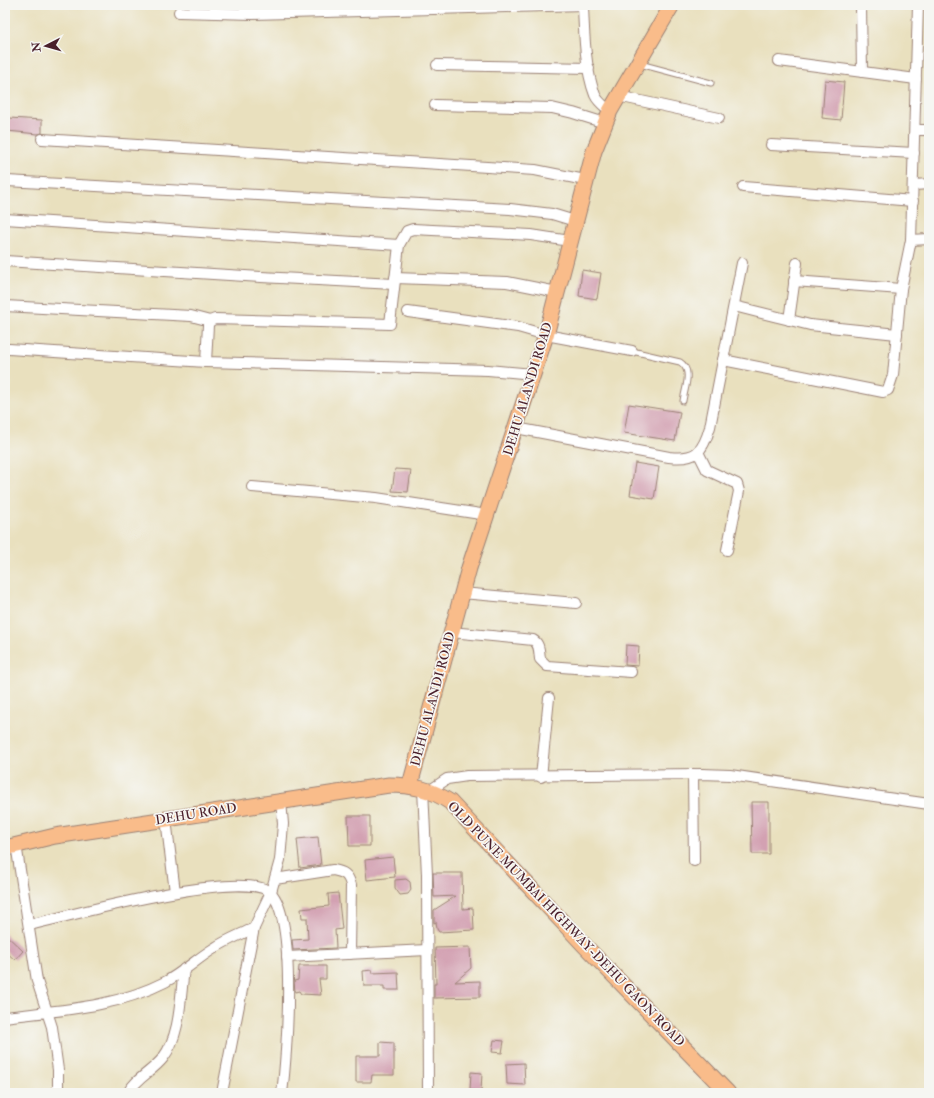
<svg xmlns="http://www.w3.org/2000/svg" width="934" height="1098" font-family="'IM FELL Double Pica',serif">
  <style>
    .building { fill: #d3a1b2 }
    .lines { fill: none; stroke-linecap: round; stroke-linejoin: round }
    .service-casing { stroke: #9a8074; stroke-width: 7 }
    .minor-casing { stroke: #9a8074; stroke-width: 12 }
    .primary-casing { stroke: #9a8074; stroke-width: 17 }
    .service { stroke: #fff; stroke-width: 5 }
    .minor { stroke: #fff; stroke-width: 10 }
    .primary { stroke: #f9bc8a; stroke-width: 15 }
    .labels { text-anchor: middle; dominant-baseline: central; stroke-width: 3.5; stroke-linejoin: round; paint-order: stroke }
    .street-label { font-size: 13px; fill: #4a1f2b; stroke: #f6f6f2 }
  </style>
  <rect width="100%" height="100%" fill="#f6f6f2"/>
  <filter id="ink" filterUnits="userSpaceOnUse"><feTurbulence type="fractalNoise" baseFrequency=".025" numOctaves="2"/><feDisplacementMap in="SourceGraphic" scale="8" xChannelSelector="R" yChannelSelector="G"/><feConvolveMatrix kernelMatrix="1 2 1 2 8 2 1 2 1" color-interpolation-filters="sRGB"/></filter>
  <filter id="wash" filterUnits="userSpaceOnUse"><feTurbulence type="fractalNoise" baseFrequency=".012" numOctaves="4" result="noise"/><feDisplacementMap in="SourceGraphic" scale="16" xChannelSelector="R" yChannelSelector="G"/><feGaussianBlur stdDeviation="0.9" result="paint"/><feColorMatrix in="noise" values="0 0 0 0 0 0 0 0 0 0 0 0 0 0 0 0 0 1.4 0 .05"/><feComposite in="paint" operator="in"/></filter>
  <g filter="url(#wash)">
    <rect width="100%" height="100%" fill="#e9e0be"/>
    <g id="blocks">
      <g class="building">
        <path d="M825 80 844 82 841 120 822 118Z"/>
        <path d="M9 118 42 120V133L38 134 7 131Z"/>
        <path d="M582 270 601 273 597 299 579 296Z"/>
        <path d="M629 404 680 412 675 441 624 433Z"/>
        <path d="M635 463 659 467 654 499 630 495Z"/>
        <path d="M395 469 411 470 408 492 392 491Z"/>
        <path d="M626 645 639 646 638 666 625 665Z"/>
        <path d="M751 802H769V854H752Z"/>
        <path d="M348 816H370V846H349Z"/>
        <path d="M318 837 321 865 300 868 297 839Z"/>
        <path d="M393 857 395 877 367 880 365 860Z"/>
        <path d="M433 873H462L463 909 473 908 474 930 439 932 437 929 436 922 434 923V910L456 896 434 897Z"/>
        <path d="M406 879 410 882 411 890 408 894 400 895 395 888V880Z"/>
        <path d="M338 893 342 929 335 930 336 948 293 950 292 940 308 939 307 918H302L301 909 329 906 328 894Z"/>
        <path d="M5 934 23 951 15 960 5 951Z"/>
        <path d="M470 947 471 968 455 982 480 981V997L434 998V984H436L435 948Z"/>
        <path d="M299 966H326V979H319L321 995 301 994 299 991 295 992 294 981 298 980Z"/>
        <path d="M372 970V973L398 972 399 990H384V986H364L363 971Z"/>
        <path d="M494 1040 504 1041 502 1053 492 1052Z"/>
        <path d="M380 1042 394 1043V1075H372L371 1082H356V1056H380Z"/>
        <path d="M524 1063 525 1085 507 1084 506 1064Z"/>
        <path d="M471 1072 482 1073 481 1091 470 1090Z"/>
      </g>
    </g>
  </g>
  <g filter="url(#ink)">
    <use href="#blocks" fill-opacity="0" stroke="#9a8074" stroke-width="1"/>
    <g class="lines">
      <g class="service-casing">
        <g id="service">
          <path d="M640 64 711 83"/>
          <path d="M632 351 680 362C693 370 685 387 683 401"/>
        </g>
      </g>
      <g class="minor-casing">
        <g id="minor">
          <path d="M583 5C584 33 585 69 595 95 598 102 604 106 610 111"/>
          <path d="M861 5 862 72"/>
          <path d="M179 12 253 14 583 5"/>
          <path d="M779 61 916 79"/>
          <path d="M437 65 589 68"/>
          <path d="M618 96 719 118"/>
          <path d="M435 105 552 108 573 113 605 123"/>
          <path d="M915 130H929"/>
          <path d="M42 139 535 170 585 180"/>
          <path d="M771 145 914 153"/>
          <path d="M7 181 510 209 552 214 575 221"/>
          <path d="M914 185 929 184"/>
          <path d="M743 187 913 201"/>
          <path d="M5 219 399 245"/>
          <path d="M911 240 929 239"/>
          <path d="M5 261 261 277 394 284"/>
          <path d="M395 278 507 282 557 292"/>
          <path d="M794 281 901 289"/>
          <path d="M5 306 191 316 210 321"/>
          <path d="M734 306 810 325 897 334"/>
          <path d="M408 312 518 327 546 335 632 351"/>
          <path d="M789 320 797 263"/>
          <path d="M9 349 206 362 488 370 533 374"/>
          <path d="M723 360 883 392 888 390 893 375 901 289 911 240 918 5"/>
          <path d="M206 362 208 325 210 321 215 319 390 324 399 245 407 231 413 229 531 235 570 241"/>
          <path d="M516 428 669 457C696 460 703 452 710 427L742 263"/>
          <path d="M698 452 707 470 737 484 739 491 727 550"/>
          <path d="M252 487 376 498 487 515"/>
          <path d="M462 593 576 603"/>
          <path d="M451 632 533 640C540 644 539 652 540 659L547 666 631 672"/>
          <path d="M693 774 694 861"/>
          <path d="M541 777 549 698"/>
          <path d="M423 789 427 875 428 1093"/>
          <path d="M429 791 447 779 467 776 702 774 730 775 929 804"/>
          <path d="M166 819 175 892"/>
          <path d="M16 844 37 981 52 1027 58 1070V1093"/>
          <path d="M275 879 333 870C344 872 348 874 351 885L350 954"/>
          <path d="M29 925C68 916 246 867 271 893 297 920 287 1055 282 1093"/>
          <path d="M287 957 427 950"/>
          <path d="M5 1017C61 1010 114 1008 165 982 182 973 197 959 213 949 226 940 240 935 254 928"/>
          <path d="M128 1093C135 1079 153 1071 163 1058 181 1034 180 998 184 969"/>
          <path d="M222 1093 254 928 271 892 280 860 283 824 281 801"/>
        </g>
      </g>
      <g class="primary-casing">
        <g id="primary">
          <path d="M410 785 469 568 546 335 594 151 610 111 672 5"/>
          <path d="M5 848 55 836 389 785C412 785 431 789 450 802L586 947 728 1093"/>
        </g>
      </g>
      <use href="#service" class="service"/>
      <use href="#minor" class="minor"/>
      <use href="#primary" class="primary"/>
    </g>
  </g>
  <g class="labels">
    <g class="street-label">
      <text transform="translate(528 389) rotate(-73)">DEHU ALANDI ROAD</text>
      <text transform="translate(433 699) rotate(-75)">DEHU ALANDI ROAD</text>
      <text transform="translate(196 814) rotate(-9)">DEHU ROAD</text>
      <text transform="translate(566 924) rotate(46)">OLD PUNE MUMBAI HIGHWAY-DEHU GAON ROAD</text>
    </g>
  </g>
  <rect width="934" height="1098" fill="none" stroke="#f6f6f2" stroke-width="20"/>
  <g transform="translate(46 46) rotate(264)" stroke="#f6f6f2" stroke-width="3" paint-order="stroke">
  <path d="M0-3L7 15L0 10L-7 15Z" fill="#4a1f2b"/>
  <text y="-6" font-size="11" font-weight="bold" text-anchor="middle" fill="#4a1f2b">N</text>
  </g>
</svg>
